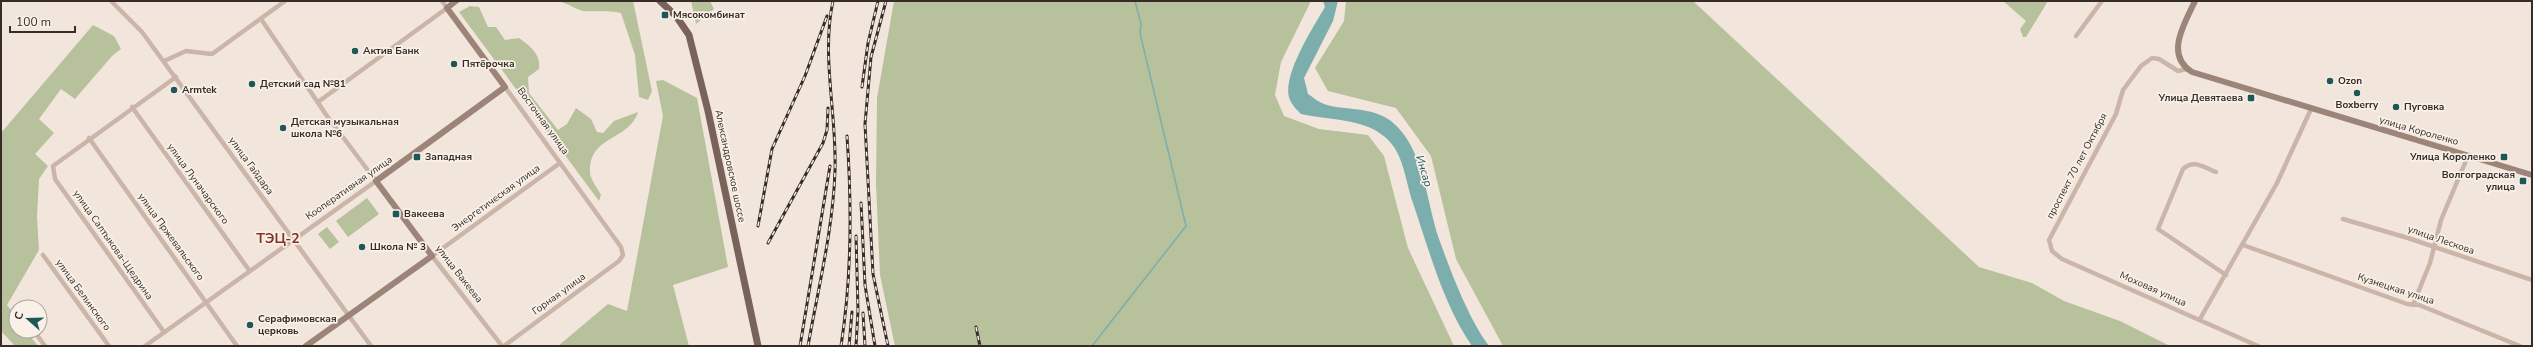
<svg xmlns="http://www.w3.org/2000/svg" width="2533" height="347" font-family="'Nunito Sans',sans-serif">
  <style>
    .green { fill: #b7c19c }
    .water { fill: #7baead }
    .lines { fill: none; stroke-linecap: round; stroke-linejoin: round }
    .stream { stroke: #7baead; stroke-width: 1.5 }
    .street { stroke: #cab5a8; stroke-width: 4.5 }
    .secondary { stroke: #9d8479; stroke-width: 6 }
    .primary { stroke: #786259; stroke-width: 7 }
    .rail-casing { stroke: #362c28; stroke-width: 3 }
    .rail { stroke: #f9f0e8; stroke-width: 1.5; stroke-dasharray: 4.5; stroke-linecap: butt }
    .poi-dot { fill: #1e5758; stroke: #f9f0e8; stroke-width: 1.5 }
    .labels { text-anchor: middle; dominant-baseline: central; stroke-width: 3.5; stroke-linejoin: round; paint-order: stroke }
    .poi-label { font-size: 10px; font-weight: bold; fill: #362c28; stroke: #f9f0e8; text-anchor: start }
    .street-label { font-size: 10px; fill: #362c28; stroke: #f9f0e8 }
    .water-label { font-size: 11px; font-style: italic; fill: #1e5758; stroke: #f9f0e8 }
    .district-label { font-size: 14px; font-weight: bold; fill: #853322; stroke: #f9f0e8 }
  </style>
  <rect width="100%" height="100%" fill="#f2e6dc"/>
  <g class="green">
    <path d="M557 1H633L652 91 648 100 639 97 635 55 621 13C608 10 596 12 583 11 577 10 568 3 557 1Z"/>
    <path d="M691 1H710L714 9 696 24Z"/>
    <path d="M894 1H1311L1281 62 1275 95 1284 116 1319 129 1368 135 1384 156 1408 248 1454 346H895L880 275 876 184 877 98Z"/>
    <path d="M1346 1H1693L1979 267 2032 283 2064 301 2120 321 2170 346H1503L1456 259 1431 156 1396 108 1328 91 1315 68 1344 21Z"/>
    <path d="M2003 1H2048L2026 37H2023L2020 29 2026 21Z"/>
    <path d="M470 6 479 7 488 27H496L505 40 519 38C530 46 541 54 539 69L528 77 529 93 558 130 567 124 576 108 591 119 597 132 603 133 614 121 638 112C629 141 589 135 590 172 590 179 598 189 601 195L599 201 459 12Z"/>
    <path d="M93 25 114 36 121 49 112 56 75 99 61 89 39 119 54 133 35 154 48 166 39 179 37 217 39 250 7 305 16 317V331H26L38 346H15L1 331V133Z"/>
    <path d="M663 80 697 98 728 267 673 285 689 346H558L608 304 627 311 663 116 656 81Z"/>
    <path d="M367 198 379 214 348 237 336 221Z"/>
    <path d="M327 227 339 242 330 249 318 234Z"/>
  </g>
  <path class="water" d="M1323 1H1338L1333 21 1304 78 1308 94C1313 97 1318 102 1324 104 1345 111 1371 106 1391 121 1424 147 1426 201 1439 239 1451 272 1468 318 1489 346H1472C1443 304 1429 250 1413 203 1405 180 1404 153 1385 137 1363 118 1328 120 1301 114 1297 110 1292 105 1290 100 1280 78 1314 26 1325 7Z"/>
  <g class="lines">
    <path class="stream" d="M1092 346 1186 226 1140 33 1141 24 1135 1"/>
    <g class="street">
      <path d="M111 1 142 32 371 346"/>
      <path d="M2076 36 2102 1"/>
      <path d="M164 61 186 51 212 54 285 1"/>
      <path d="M2187 69 2178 71 2159 59 2152 58 2141 66 2123 90 2116 114 2049 240 2052 251 2062 259 2258 346"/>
      <path d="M318 102 447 8 442 1"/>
      <path d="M132 107 249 270"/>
      <path d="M89 138 237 346"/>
      <path d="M2216 172C2203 167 2194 159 2183 169L2158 229 2226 275"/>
      <path d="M2343 219 2408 238 2532 280"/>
      <path d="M2243 245 2407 304 2419 305 2520 346"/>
      <path d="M43 255 109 346"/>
      <path d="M2413 305 2430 263 2441 220 2468 156"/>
      <path d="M2200 319 2277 183 2311 109"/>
      <path d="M34 331 45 346"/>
      <path d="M164 332 55 179 53 166 176 77"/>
      <path d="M145 346 376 181 327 116 261 19"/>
      <path d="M502 346 432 256 560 163"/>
      <path d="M504 346 619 261 623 255 621 247 505 87"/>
    </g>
    <g class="secondary">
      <path d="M2195 1C2185 23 2164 55 2192 72L2532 175"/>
      <path d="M306 346 432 256 376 181 505 87 447 8 456 1"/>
    </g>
    <path class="primary" d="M660 1 676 16 689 35 708 111 758 346"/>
    <g class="rail-casing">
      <g id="rail">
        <path d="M886 1 871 57 865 124 873 274 888 346"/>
        <path d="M862 87 868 43 878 1"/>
        <path d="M861 203 865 285 875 346"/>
        <path d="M758 226 772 149 805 76 827 16"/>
        <path d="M856 236 858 310 856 346"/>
        <path d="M768 243 823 143 827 130 828 108"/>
        <path d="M863 313 865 346"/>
        <path d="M976 327 980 346"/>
        <path d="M800 346 830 166"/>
        <path d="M808 346C818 289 833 230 835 171 837 115 821 56 833 1"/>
        <path d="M841 346C852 276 852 207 847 136"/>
        <path d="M849 346 852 312"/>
      </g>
    </g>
    <use href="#rail" class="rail"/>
  </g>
  <g class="poi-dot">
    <rect x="661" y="11" width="8" height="8" rx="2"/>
    <circle cx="355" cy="51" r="4"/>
    <circle cx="454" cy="64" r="4"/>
    <circle cx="2330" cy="81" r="4"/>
    <circle cx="252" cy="84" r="4"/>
    <circle cx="174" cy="90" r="4"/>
    <circle cx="2357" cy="93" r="4"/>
    <rect x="2247" y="94" width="8" height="8" rx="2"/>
    <circle cx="2396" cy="107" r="4"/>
    <circle cx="283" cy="128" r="4"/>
    <rect x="413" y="153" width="8" height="8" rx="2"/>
    <rect x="2500" y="153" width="8" height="8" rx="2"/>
    <rect x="2519" y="177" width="8" height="8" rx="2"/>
    <rect x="392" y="210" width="8" height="8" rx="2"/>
    <circle cx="362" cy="247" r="4"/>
    <circle cx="250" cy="325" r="4"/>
  </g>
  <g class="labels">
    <g class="poi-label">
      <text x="673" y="15">Мясокомбинат</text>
      <text x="363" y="51">Актив Банк</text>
      <text x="462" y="64">Пятёрочка</text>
      <text x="2338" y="81">Ozon</text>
      <text x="260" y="84">Детский сад №81</text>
      <text x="182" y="90">Armtek</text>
      <text x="2243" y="98" text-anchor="end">Улица Девятаева</text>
      <text x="2357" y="105" text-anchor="middle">Boxberry</text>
      <text x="2404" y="107">Пуговка</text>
      <text x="291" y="122">Детская музыкальная<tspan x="291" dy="12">школа №6</tspan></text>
      <text x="425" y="157">Западная</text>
      <text x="2496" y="157" text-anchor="end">Улица Короленко</text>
      <text x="2515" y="175" text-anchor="end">Волгоградская<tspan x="2515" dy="12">улица</tspan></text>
      <text x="404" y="214">Вакеева</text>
      <text x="370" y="247">Школа № 3</text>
      <text x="258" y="319">Серафимовская<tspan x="258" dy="12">церковь</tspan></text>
    </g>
    <g class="street-label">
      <text transform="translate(543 121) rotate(54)">Восточная улица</text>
      <text transform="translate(2419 131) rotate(16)">улица Короленко</text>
      <text transform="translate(251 166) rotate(54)">улица Гайдара</text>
      <text transform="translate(730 166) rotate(78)">Александровское шоссе</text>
      <text transform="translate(2077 166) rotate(-62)">проспект 70 лет Октября</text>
      <text transform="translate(198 184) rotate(54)">улица Луначарского</text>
      <text transform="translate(349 188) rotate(-35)">Кооперативная улица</text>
      <text transform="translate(496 198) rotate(-36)">Энергетическая улица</text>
      <text transform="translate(171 237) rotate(54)">улица Пржевальского</text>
      <text transform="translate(2441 240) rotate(19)">улица Лескова</text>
      <text transform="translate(113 245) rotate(55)">улица Салтыкова-Щедрина</text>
      <text transform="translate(459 274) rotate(52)">улица Вакеева</text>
      <text transform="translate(2153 289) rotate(24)">Моховая улица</text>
      <text transform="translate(2396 289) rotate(18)">Кузнецкая улица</text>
      <text transform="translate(559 294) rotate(-36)">Горная улица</text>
      <text transform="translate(83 295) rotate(54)">улица Белинского</text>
    </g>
    <g class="water-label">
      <text transform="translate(1424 171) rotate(73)">Инсар</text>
    </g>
    <g class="district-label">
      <text x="278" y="238">ТЭЦ-2</text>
    </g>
  </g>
  <rect width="2533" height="347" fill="none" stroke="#362c28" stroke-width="4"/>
  <g transform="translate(28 319) rotate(290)"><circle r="19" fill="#f9f0e8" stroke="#aba29b"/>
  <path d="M0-3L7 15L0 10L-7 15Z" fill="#1e5758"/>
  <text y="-6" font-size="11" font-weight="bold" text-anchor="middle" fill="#362c28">С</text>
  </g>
  <path d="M10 26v6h65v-6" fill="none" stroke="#362c28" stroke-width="2"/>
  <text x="16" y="26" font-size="12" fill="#362c28" stroke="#f9f0e8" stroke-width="3" paint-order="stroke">100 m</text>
</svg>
